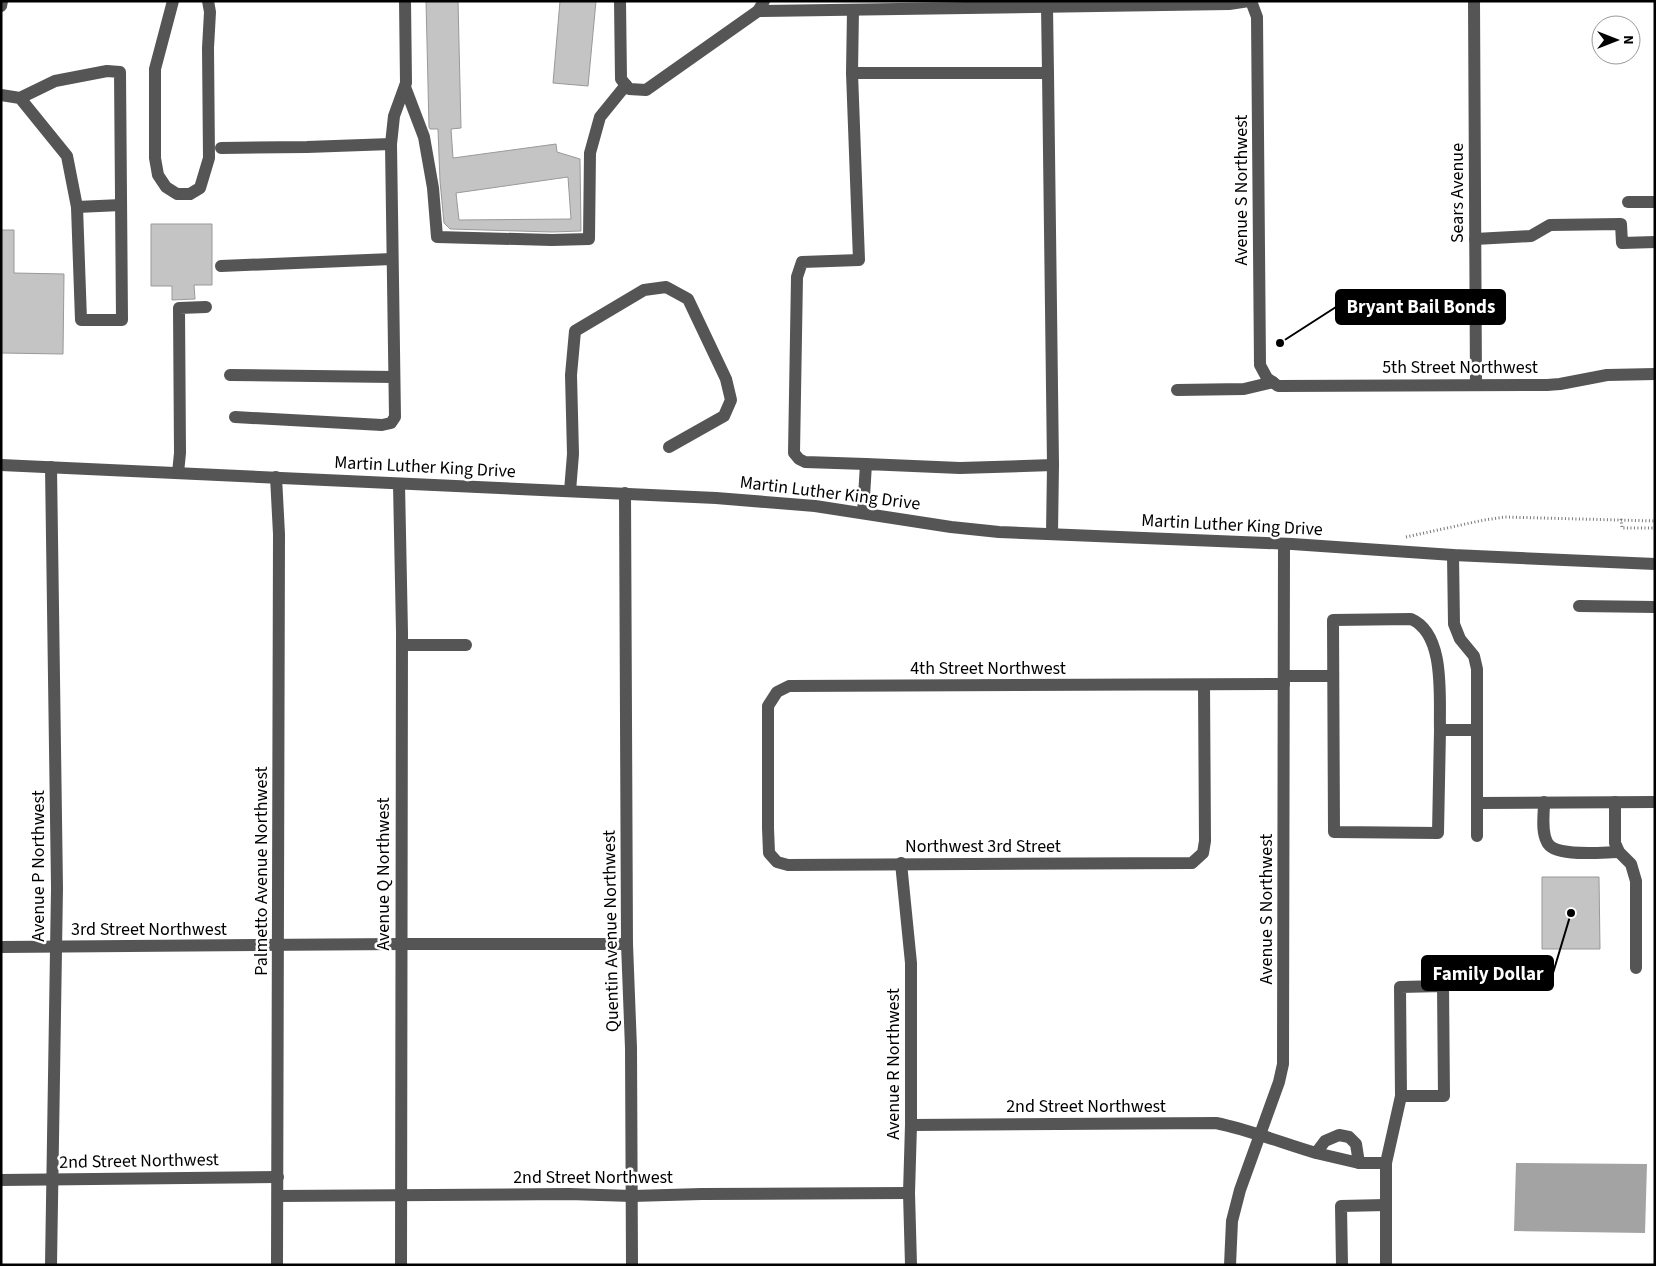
<svg xmlns="http://www.w3.org/2000/svg" width="1656" height="1266" font-family="'Source Sans 3',sans-serif">
  <style>
    .water { fill: #a3a3a3 }
    .building { fill: #c4c4c4; stroke: #999; fill-rule: evenodd }
    .lines { fill: none; stroke-linecap: round; stroke-linejoin: round }
    .path { stroke: #777; stroke-width: 3; stroke-dasharray: 1 2.5; stroke-linecap: butt }
    .minor { stroke: #555; stroke-width: 12 }
    .labels { text-anchor: middle; dominant-baseline: central; stroke-width: 5; stroke-linejoin: round; paint-order: stroke }
    .street-label { font-size: 18px; fill: #000; stroke: #fff }
    .leader { fill: none; stroke: #000; stroke-width: 2 }
    .callout-dot { fill: #000; stroke: #fff; stroke-width: 2 }
    .callout { fill: #000; stroke: #000; stroke-width: 2 }
    .callout-label { font-size: 19px; text-anchor: middle; font-weight: bold; fill: #fff }
  </style>
  <rect width="100%" height="100%" fill="#fff"/>
  <path class="water" d="M1516 1163 1647 1164 1645 1233 1514 1231Z"/>
  <g class="building">
    <path d="M426 1H458L461 128 451 129 453 158 556 144 557 152 580 159 581 231 552 232 450 229 444 223 440 181 438 129H430L429 127ZM568 177 571 219 459 220 456 193Z"/>
    <path d="M560 1H596L588 86 553 83Z"/>
    <path d="M151 224H212V285H194L195 299 172 300V286H151Z"/>
    <path d="M1 230H14V273L64 274 63 354 1 353Z"/>
    <path d="M1542 877H1599L1600 949H1542Z"/>
  </g>
  <g class="lines">
    <g class="path">
      <path d="M1621 519 1622 528H1655"/>
      <path d="M1406 537 1484 520 1505 517 1655 521"/>
    </g>
    <g class="minor">
      <path d="M173 1 155 69V158L158 175 166 187 177 194H190L200 188 209 158 208 48 210 12 208 1"/>
      <path d="M620 1 621 79 629 89 646 90 758 11 764 1"/>
      <path d="M1251 1 1257 17 1260 365 1267 378 1278 386 1547 385 1560 384 1607 375 1655 374"/>
      <path d="M1474 1 1476 385"/>
      <path d="M1 6 2 1"/>
      <path d="M1047 7 1048 73"/>
      <path d="M853 10 852 73 859 260 802 262 797 277 794 453 799 459 805 462 866 464"/>
      <path d="M758 11 1229 4 1249 1"/>
      <path d="M852 73H1048L1053 465"/>
      <path d="M405 87 424 137 433 188 437 237 552 240 589 239 590 153 600 117 626 85"/>
      <path d="M1 95 20 98 55 81 107 71 120 72 122 320H81L77 207 67 156 20 98"/>
      <path d="M221 148 307 147 391 144"/>
      <path d="M1628 202H1655"/>
      <path d="M77 207 121 205"/>
      <path d="M1475 239 1531 236 1550 225 1621 224 1622 243 1655 242"/>
      <path d="M221 266 392 259"/>
      <path d="M230 375 394 377"/>
      <path d="M1177 390 1244 389 1273 382"/>
      <path d="M235 417 382 425 391 423 395 417 391 144 394 116 406 83 405 1"/>
      <path d="M1 465 716 498 815 506 951 527 999 532 1292 544 1453 555 1655 564"/>
      <path d="M51 467 57 888 51 1265"/>
      <path d="M178 473 180 453 179 308 206 307"/>
      <path d="M276 477 279 534 277 1265"/>
      <path d="M399 484 402 632 401 1265"/>
      <path d="M570 491 573 454 571 375 575 331 644 290 666 287 688 299 726 379 731 400 724 416 669 447"/>
      <path d="M625 493 627 944 631 1048 632 1265"/>
      <path d="M863 513 866 464 960 468 1053 465 1052 534"/>
      <path d="M1453 555 1454 624 1460 639 1474 656 1477 669V836"/>
      <path d="M1579 606 1655 607"/>
      <path d="M402 645H466"/>
      <path d="M1284 676H1333"/>
      <path d="M1204 685 1205 841 1203 853 1192 863 788 865 777 862 769 853 768 828V706L777 692 789 686 1284 684"/>
      <path d="M1440 730C1439 698 1446 634 1411 619L1333 620 1334 832 1438 833 1440 730H1477"/>
      <path d="M1544 802C1544 815 1541 831 1547 842 1554 858 1603 852 1619 852"/>
      <path d="M1615 802V843L1619 852 1631 864 1636 881V968"/>
      <path d="M1477 803 1655 802"/>
      <path d="M901 863 911 963V1125L909 1193 911 1265"/>
      <path d="M1 947 400 944H627"/>
      <path d="M911 1125 1216 1123C1250 1130 1282 1143 1316 1153L1325 1141 1339 1135 1349 1137 1356 1144 1359 1163 1316 1153"/>
      <path d="M1359 1163H1386L1401 1096 1400 987 1443 986 1444 1096H1401"/>
      <path d="M1386 1163V1265"/>
      <path d="M1 1180 278 1177"/>
      <path d="M278 1196 569 1194 632 1196 702 1194 909 1193"/>
      <path d="M1230 1265 1232 1221 1240 1190 1279 1082 1283 1064 1284 544"/>
      <path d="M1342 1265 1341 1206 1386 1205"/>
    </g>
  </g>
  <g class="labels">
    <g class="street-label">
      <text transform="translate(1241 190) rotate(-90)">Avenue S Northwest</text>
      <text transform="translate(1457 193) rotate(-90)">Sears Avenue</text>
      <text x="1460" y="367">5th Street Northwest</text>
      <text transform="translate(425 467) rotate(3)">Martin Luther King Drive</text>
      <text transform="translate(830 493) rotate(7)">Martin Luther King Drive</text>
      <text transform="translate(1232 525) rotate(3)">Martin Luther King Drive</text>
      <text x="988" y="668">4th Street Northwest</text>
      <text x="983" y="846">Northwest 3rd Street</text>
      <text transform="translate(38 866) rotate(-90)">Avenue P Northwest</text>
      <text transform="translate(261 871) rotate(-90)">Palmetto Avenue Northwest</text>
      <text transform="translate(383 874) rotate(-90)">Avenue Q Northwest</text>
      <text transform="translate(1266 909) rotate(-90)">Avenue S Northwest</text>
      <text x="149" y="929">3rd Street Northwest</text>
      <text transform="translate(611 931) rotate(-91)">Quentin Avenue Northwest</text>
      <text transform="translate(893 1064) rotate(-90)">Avenue R Northwest</text>
      <text x="1086" y="1106">2nd Street Northwest</text>
      <text transform="translate(139 1161) rotate(-1)">2nd Street Northwest</text>
      <text x="593" y="1177">2nd Street Northwest</text>
    </g>
  </g>
  <path class="leader" d="M1280 343L1336 307M1571 913L1553 973"/>
  <g class="callout-dot">
    <circle cx="1280" cy="343" r="5"/>
    <circle cx="1571" cy="913" r="5"/>
  </g>
  <g class="callout">
    <rect x="1336" y="290" width="169" height="34" rx="5"/>
    <rect x="1422" y="956" width="131" height="34" rx="5"/>
  </g>
  <g class="callout-label">
    <text x="1421" y="313">Bryant Bail Bonds</text>
    <text x="1488" y="980">Family Dollar</text>
  </g>
  <rect width="1656" height="1266" fill="none" stroke="#000000" stroke-width="5"/>
  <g transform="translate(1616 40) rotate(90)"><circle r="24" fill="#ffffff" stroke="#999999"/>
  <path d="M0-4L9 19L0 12L-9 19Z" fill="#000000"/>
  <text y="-8" font-size="14" font-weight="bold" text-anchor="middle" fill="#000000">N</text>
  </g>
</svg>
